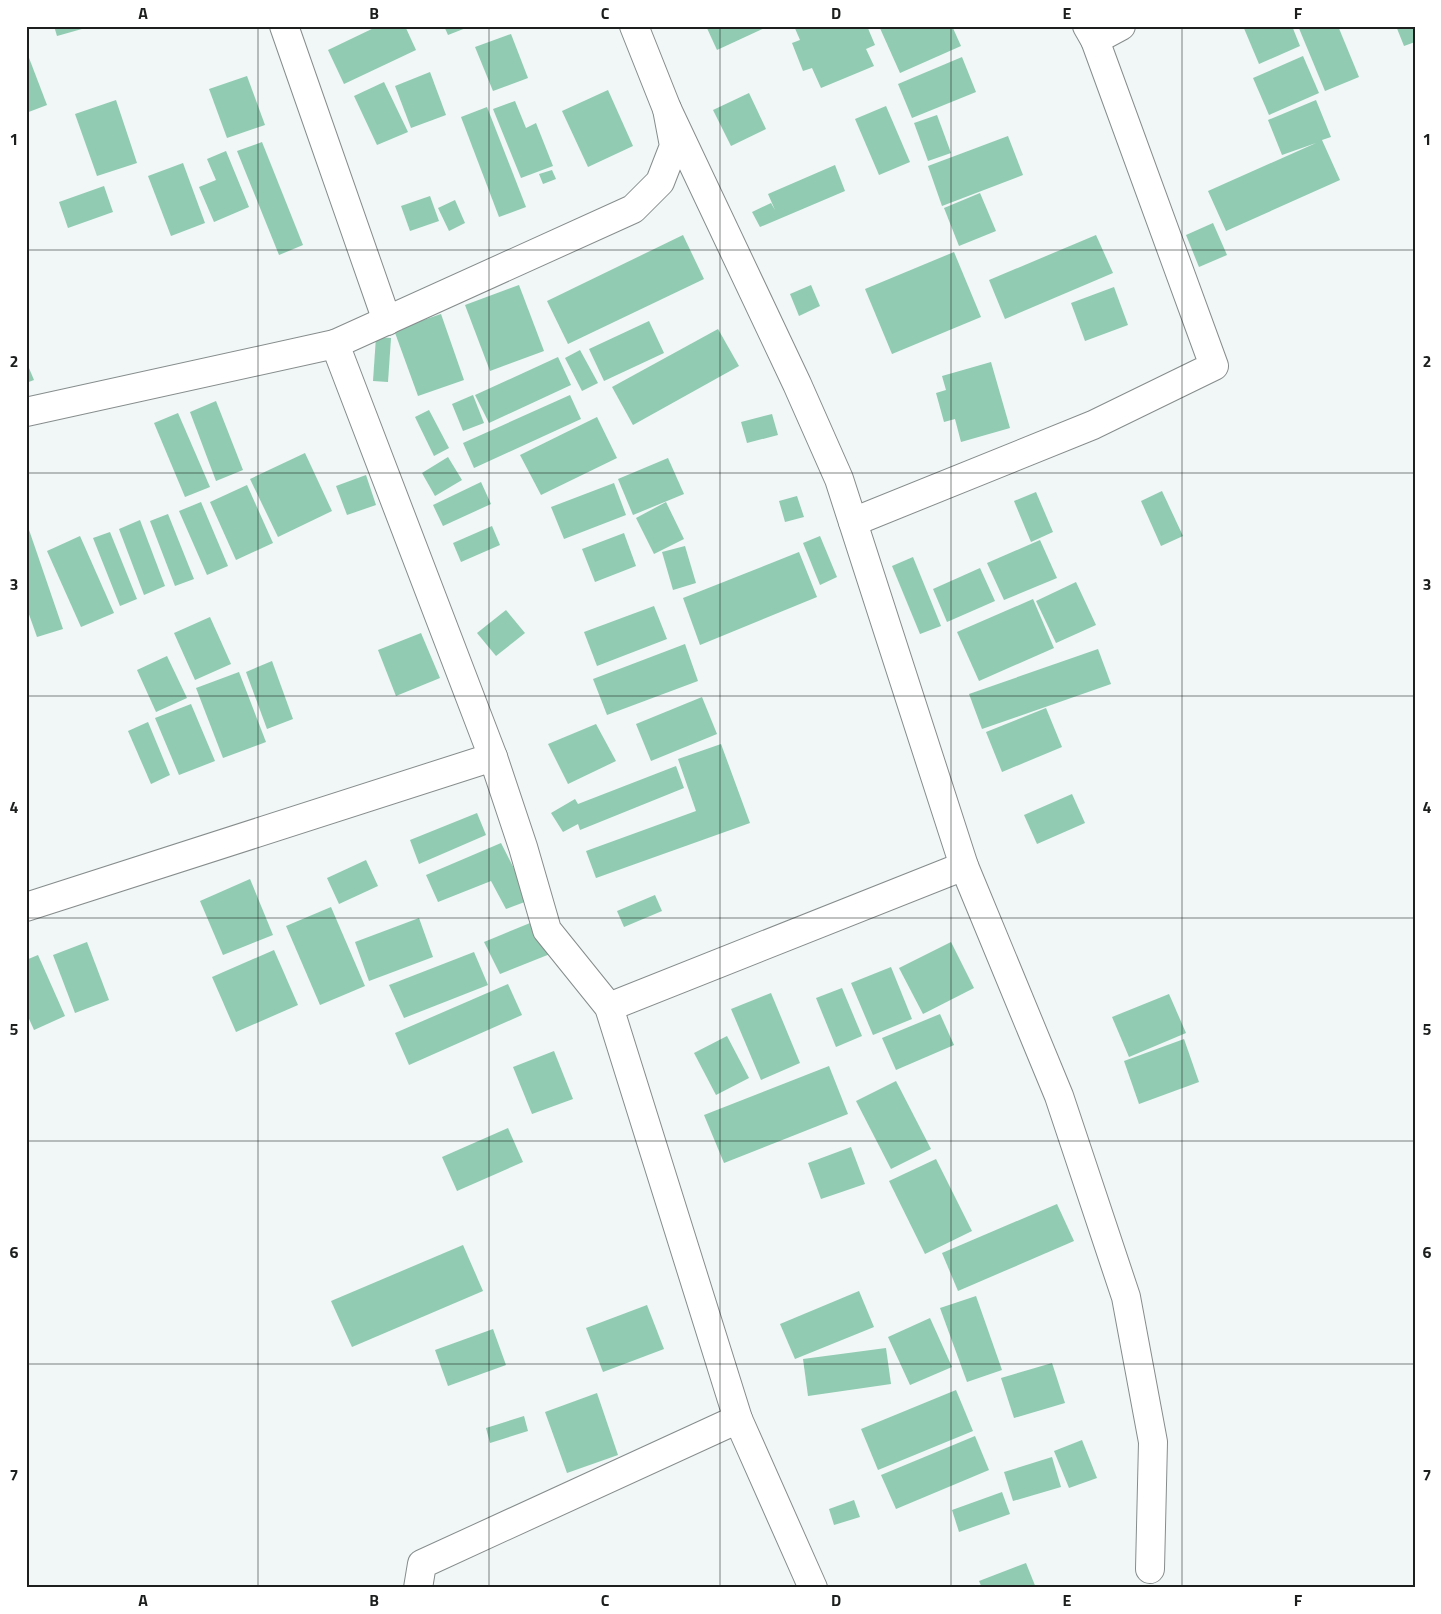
<svg xmlns="http://www.w3.org/2000/svg" width="1441" height="1614" font-family="'Titillium Web',sans-serif">
  <style>
    .building { fill: #90cbb2 }
    .lines { fill: none; stroke-linecap: round; stroke-linejoin: round }
    .street-casing { stroke: #868c8c; stroke-width: 30 }
    .street { stroke: #fff; stroke-width: 28 }
    .grid { fill: none; stroke: #1c1f1e; stroke-width: 1; stroke-opacity: 0.55 }
    .neatline { fill: none; stroke: #1c1f1e; stroke-width: 2 }
    .grid-label { font-size: 16px; text-anchor: middle; font-weight: bold; fill: #1c1f1e }
  </style>
  <rect width="100%" height="100%" fill="#f0f7f6"/>
  <g class="building">
    <path d="M54 26H89V27L57 36Z"/>
    <path d="M378 26H405L416 50 344 84 328 50Z"/>
    <path d="M444 26H471L448 35Z"/>
    <path d="M706 26H769L717 50Z"/>
    <path d="M794 26H867L875 45 866 49 874 66 821 88 812 68 803 71 792 43 800 40Z"/>
    <path d="M879 26H952L961 46 900 73Z"/>
    <path d="M1243 26H1292L1300 46 1259 64Z"/>
    <path d="M1298 26H1338L1359 77 1325 91Z"/>
    <path d="M1396 26H1415V42L1404 46Z"/>
    <path d="M511 34 528 78 493 91 475 47Z"/>
    <path d="M26 50 47 105 26 113Z"/>
    <path d="M1303 56 1319 93 1269 115 1253 78Z"/>
    <path d="M962 57 976 92 912 118 898 84Z"/>
    <path d="M430 72 446 115 411 128 395 86Z"/>
    <path d="M247 76 265 125 227 138 209 89Z"/>
    <path d="M384 82 408 132 377 145 354 96Z"/>
    <path d="M608 90 633 146 588 167 562 111Z"/>
    <path d="M749 93 766 129 731 146 713 110Z"/>
    <path d="M116 100 137 163 97 176 75 114Z"/>
    <path d="M1316 100 1331 137 1322 140 1340 180 1226 231 1208 191 1316 143 1282 155 1268 120Z"/>
    <path d="M515 101 526 128 536 123 553 166 521 178 493 109Z"/>
    <path d="M886 106 910 162 879 175 855 119Z"/>
    <path d="M487 107 526 207 499 217 461 117Z"/>
    <path d="M937 115 951 153 928 161 914 123Z"/>
    <path d="M1008 136 1023 175 942 206 928 166Z"/>
    <path d="M262 142 303 245 279 255 237 151Z"/>
    <path d="M226 151 249 207 214 222 199 187 216 180 207 159Z"/>
    <path d="M183 163 205 223 171 236 148 176Z"/>
    <path d="M835 165 845 191 760 227 752 212 771 203 775 210 768 194Z"/>
    <path d="M552 170 556 179 543 184 539 174Z"/>
    <path d="M104 186 113 212 68 228 59 202Z"/>
    <path d="M980 193 996 231 959 246 944 208Z"/>
    <path d="M430 196 439 221 410 231 401 206Z"/>
    <path d="M455 200 465 223 449 231 438 208Z"/>
    <path d="M1213 223 1227 255 1199 267 1186 235Z"/>
    <path d="M683 235 704 279 568 344 547 301Z"/>
    <path d="M1096 235 1113 273 1005 319 989 280Z"/>
    <path d="M954 252 981 317 892 354 865 289Z"/>
    <path d="M519 285 544 351 490 371 465 305Z"/>
    <path d="M811 285 820 306 799 316 790 294Z"/>
    <path d="M1114 287 1128 325 1085 341 1071 303Z"/>
    <path d="M441 314 464 380 418 396 394 330Z"/>
    <path d="M649 321 664 353 604 381 589 349Z"/>
    <path d="M718 329 739 366 633 425 612 387Z"/>
    <path d="M376 337 391 338 388 382 373 381Z"/>
    <path d="M580 350 598 383 582 391 565 358Z"/>
    <path d="M558 357 571 385 489 423 475 395Z"/>
    <path d="M26 361 34 380 26 383Z"/>
    <path d="M991 362 1010 428 961 442 955 419 944 422 936 393 946 390 942 376Z"/>
    <path d="M473 395 484 423 463 431 452 404Z"/>
    <path d="M570 395 581 419 474 468 463 443Z"/>
    <path d="M216 401 243 470 216 481 190 412Z"/>
    <path d="M429 410 449 448 434 456 415 417Z"/>
    <path d="M178 413 210 487 185 497 154 423Z"/>
    <path d="M772 414 778 435 747 443 741 422Z"/>
    <path d="M597 417 617 458 541 495 520 455Z"/>
    <path d="M305 453 332 511 278 537 250 479Z"/>
    <path d="M448 457 462 480 435 496 422 473Z"/>
    <path d="M668 458 684 494 633 515 618 479Z"/>
    <path d="M366 475 376 505 347 515 336 486Z"/>
    <path d="M481 482 491 504 443 526 433 505Z"/>
    <path d="M614 483 626 515 564 539 551 507Z"/>
    <path d="M247 485 273 543 236 560 210 502Z"/>
    <path d="M1162 491 1183 536 1161 546 1141 501Z"/>
    <path d="M1036 492 1053 532 1031 542 1014 501Z"/>
    <path d="M797 496 804 517 785 522 779 501Z"/>
    <path d="M201 502 228 566 207 575 179 511Z"/>
    <path d="M666 502 684 539 654 554 636 518Z"/>
    <path d="M168 514 194 579 175 586 150 521Z"/>
    <path d="M140 520 165 586 144 595 119 529Z"/>
    <path d="M27 524 63 629 37 637 26 606Z"/>
    <path d="M492 526 500 545 461 562 453 543Z"/>
    <path d="M110 532 137 599 120 606 93 538Z"/>
    <path d="M624 533 636 566 595 582 582 549Z"/>
    <path d="M80 536 114 613 81 627 47 551Z"/>
    <path d="M820 536 837 577 820 585 803 543Z"/>
    <path d="M1040 540 1057 578 1004 600 987 563Z"/>
    <path d="M685 546 696 583 673 590 662 552Z"/>
    <path d="M799 552 817 597 700 645 683 598Z"/>
    <path d="M913 557 941 626 920 634 892 566Z"/>
    <path d="M980 568 995 601 947 622 933 589Z"/>
    <path d="M1076 582 1096 625 1056 643 1036 601Z"/>
    <path d="M1033 599 1054 648 979 681 957 632Z"/>
    <path d="M654 606 667 639 597 666 584 632Z"/>
    <path d="M506 610 525 633 496 656 477 633Z"/>
    <path d="M210 617 231 664 195 680 174 633Z"/>
    <path d="M421 633 440 678 396 696 378 650Z"/>
    <path d="M685 644 698 681 607 715 593 679Z"/>
    <path d="M1098 649 1111 684 982 729 969 694Z"/>
    <path d="M167 656 187 698 156 712 137 670Z"/>
    <path d="M272 661 293 719 267 729 246 672Z"/>
    <path d="M239 672 266 742 223 758 196 688Z"/>
    <path d="M702 697 717 734 651 761 636 724Z"/>
    <path d="M191 704 215 761 179 775 155 718Z"/>
    <path d="M1046 708 1062 747 1002 772 986 732Z"/>
    <path d="M148 722 170 775 151 784 128 731Z"/>
    <path d="M596 724 616 761 568 784 548 744Z"/>
    <path d="M721 744 750 823 596 878 586 851 696 811 678 759Z"/>
    <path d="M676 766 684 788 580 830 578 824 563 832 551 813 575 799 578 804Z"/>
    <path d="M1072 794 1085 823 1037 844 1024 815Z"/>
    <path d="M477 813 486 835 419 864 410 840Z"/>
    <path d="M501 843 530 900 506 909 491 881 438 902 426 875Z"/>
    <path d="M366 860 378 886 339 904 327 878Z"/>
    <path d="M250 879 273 935 223 955 200 901Z"/>
    <path d="M655 895 662 911 624 927 617 911Z"/>
    <path d="M331 907 365 986 320 1005 286 926Z"/>
    <path d="M419 918 433 957 369 981 355 942Z"/>
    <path d="M535 921 550 954 500 974 484 942Z"/>
    <path d="M87 942 109 1000 75 1013 53 955Z"/>
    <path d="M951 942 974 988 923 1014 899 968Z"/>
    <path d="M274 950 298 1005 236 1032 212 977Z"/>
    <path d="M474 952 488 985 404 1018 389 985Z"/>
    <path d="M38 955 65 1016 34 1030 26 1012V960Z"/>
    <path d="M891 967 912 1019 873 1035 851 983Z"/>
    <path d="M508 984 522 1015 409 1065 395 1033Z"/>
    <path d="M842 988 862 1036 836 1047 816 998Z"/>
    <path d="M771 993 800 1063 761 1080 731 1009Z"/>
    <path d="M1169 994 1186 1033 1129 1057 1112 1017Z"/>
    <path d="M940 1014 954 1045 896 1070 882 1038Z"/>
    <path d="M727 1036 749 1078 716 1095 694 1053Z"/>
    <path d="M1184 1039 1199 1082 1139 1104 1124 1061Z"/>
    <path d="M554 1051 573 1099 532 1114 513 1067Z"/>
    <path d="M829 1066 848 1114 724 1163 704 1115Z"/>
    <path d="M896 1081 931 1149 891 1169 856 1101Z"/>
    <path d="M508 1128 523 1162 457 1191 442 1157Z"/>
    <path d="M851 1147 865 1184 821 1199 808 1163Z"/>
    <path d="M936 1159 972 1231 925 1254 889 1181Z"/>
    <path d="M1057 1204 1074 1241 958 1291 942 1253Z"/>
    <path d="M463 1245 483 1291 352 1347 331 1301Z"/>
    <path d="M859 1291 874 1327 795 1359 780 1324Z"/>
    <path d="M976 1296 1002 1370 967 1382 940 1308Z"/>
    <path d="M647 1305 664 1349 603 1372 586 1328Z"/>
    <path d="M930 1318 952 1367 910 1385 888 1337Z"/>
    <path d="M493 1329 506 1365 448 1386 435 1350Z"/>
    <path d="M886 1348 891 1384 808 1396 803 1359Z"/>
    <path d="M1052 1363 1065 1403 1014 1418 1001 1378Z"/>
    <path d="M956 1390 973 1431 878 1470 861 1429Z"/>
    <path d="M597 1393 618 1455 567 1473 545 1412Z"/>
    <path d="M524 1416 528 1431 490 1443 486 1428Z"/>
    <path d="M975 1436 989 1470 896 1509 881 1475Z"/>
    <path d="M1082 1440 1097 1478 1069 1488 1054 1451Z"/>
    <path d="M1052 1457 1061 1487 1013 1501 1004 1472Z"/>
    <path d="M1002 1492 1010 1514 959 1532 952 1510Z"/>
    <path d="M854 1500 860 1517 834 1525 829 1509Z"/>
    <path d="M1026 1563 1036 1588H982L979 1581Z"/>
  </g>
  <g class="lines">
    <g class="street-casing">
      <g id="street">
        <path d="M284 26 387 321"/>
        <path d="M634 26 667 109 797 384 839 479 964 866 1059 1096 1126 1297 1153 1442 1150 1569"/>
        <path d="M1087 26 1095 40 1121 26"/>
        <path d="M26 412 335 344"/>
        <path d="M853 522 1093 425 1214 366 1095 40"/>
        <path d="M26 907 493 757"/>
        <path d="M609 1007 964 866"/>
        <path d="M738 1419 813 1588"/>
        <path d="M418 1588 422 1564 738 1419 609 1007 547 930 523 847 493 757 335 344 633 209 660 182 674 146 667 109"/>
      </g>
    </g>
    <use href="#street" class="street"/>
  </g>
  <path class="grid" d="M258 26V1588M489 26V1588M720 26V1588M951 26V1588M1182 26V1588M26 250H1415M26 473H1415M26 696H1415M26 918H1415M26 1141H1415M26 1364H1415"/>
  <rect width="1441" height="1614" fill="none" stroke="#ffffff" stroke-width="55"/>
  <rect x="28" y="28" width="1386" height="1558" class="neatline"/>
  <g class="grid-label">
    <text x="143" y="19">A</text>
    <text x="374" y="19">B</text>
    <text x="605" y="19">C</text>
    <text x="836" y="19">D</text>
    <text x="1067" y="19">E</text>
    <text x="1298" y="19">F</text>
    <text x="14" y="145">1</text>
    <text x="1427" y="145">1</text>
    <text x="14" y="367">2</text>
    <text x="1427" y="367">2</text>
    <text x="14" y="590">3</text>
    <text x="1427" y="590">3</text>
    <text x="14" y="813">4</text>
    <text x="1427" y="813">4</text>
    <text x="14" y="1035">5</text>
    <text x="1427" y="1035">5</text>
    <text x="14" y="1258">6</text>
    <text x="1427" y="1258">6</text>
    <text x="14" y="1481">7</text>
    <text x="1427" y="1481">7</text>
    <text x="143" y="1606">A</text>
    <text x="374" y="1606">B</text>
    <text x="605" y="1606">C</text>
    <text x="836" y="1606">D</text>
    <text x="1067" y="1606">E</text>
    <text x="1298" y="1606">F</text>
  </g>
</svg>
